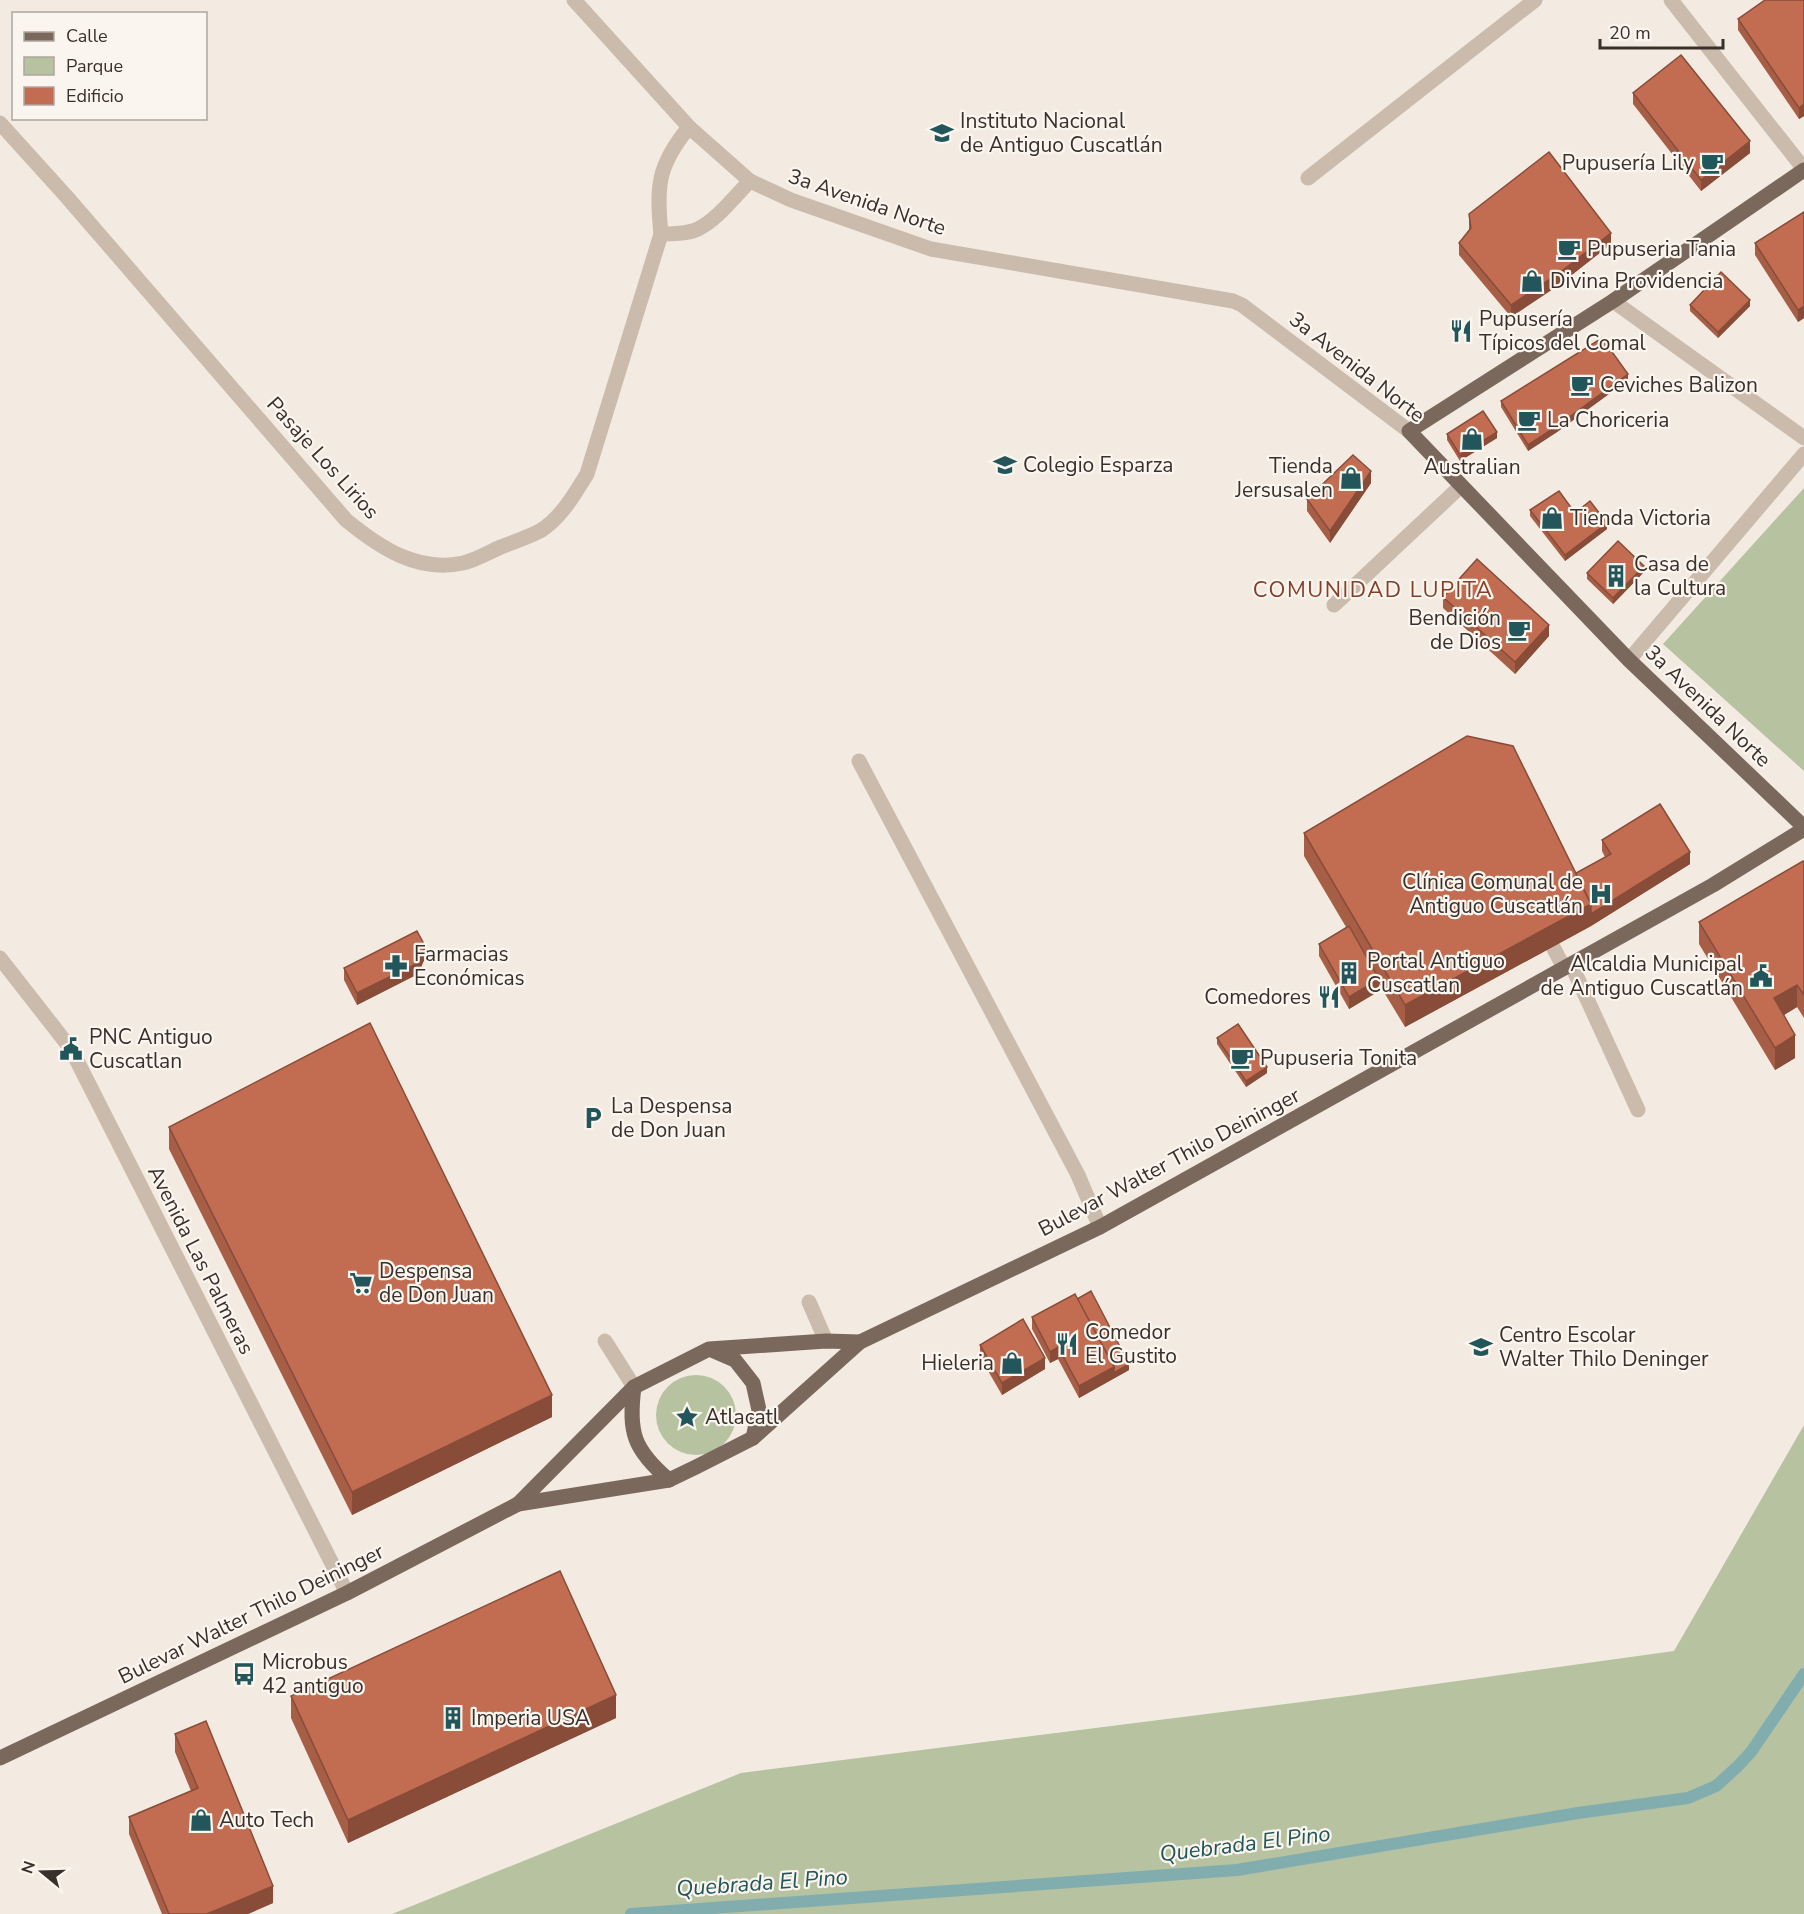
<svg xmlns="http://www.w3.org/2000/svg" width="1804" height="1914" font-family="'Nunito Sans',sans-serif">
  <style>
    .green { fill: #b7c2a1 }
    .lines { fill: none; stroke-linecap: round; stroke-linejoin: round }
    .stream { stroke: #81adaf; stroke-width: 12 }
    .minor { stroke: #cbbbad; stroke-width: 15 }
    .major { stroke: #7b685d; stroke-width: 15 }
    .wall { fill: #a75e46 }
    .shaded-wall { fill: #884c39 }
    .building { fill: #c26d51; stroke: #884c39; stroke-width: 1.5 }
    .labels { text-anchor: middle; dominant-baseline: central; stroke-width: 4.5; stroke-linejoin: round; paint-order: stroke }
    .poi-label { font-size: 21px; fill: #3a302b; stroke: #faf5ee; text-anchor: start }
    .street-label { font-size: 21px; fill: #3a302b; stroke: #faf5ee }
    .neighbourhood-label { font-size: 22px; letter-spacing: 1.5px; fill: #863f27; stroke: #faf5ee }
    .water-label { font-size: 22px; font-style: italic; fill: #22565a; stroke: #faf5ee }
  </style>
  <rect width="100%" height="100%" fill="#f3ebe1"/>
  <g class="green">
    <path d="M1804 488V771L1663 644Z"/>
    <circle cx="696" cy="1415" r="40"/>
    <path d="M1804 1425V1914H392L741 1773 1356 1695 1674 1651Z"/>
  </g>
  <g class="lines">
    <path class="stream" d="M631 1914 1237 1870 1578 1813 1688 1798 1716 1786 1737 1767 1751 1752 1804 1674"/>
    <g class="minor">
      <path d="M574 0 689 127 750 181 791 200 931 249 1233 301 1242 305 1409 431"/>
      <path d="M1671 0 1804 169"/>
      <path d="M0 123 66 196 346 520C379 547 417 573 463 563 476 560 489 552 501 547 514 542 528 537 540 531 561 518 574 495 587 474L661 234C656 185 658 165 689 127"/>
      <path d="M1308 178 1535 0"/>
      <path d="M661 234C672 234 688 234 698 229 718 219 734 197 750 181"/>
      <path d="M1613 301 1804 438"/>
      <path d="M1334 605 1461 486"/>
      <path d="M1629 660 1804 454"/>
      <path d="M859 761 1078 1175 1100 1227"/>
      <path d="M1553 947 1564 968"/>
      <path d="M0 958 71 1049 347 1593"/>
      <path d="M1571 964 1638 1110"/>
      <path d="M809 1302 826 1341"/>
      <path d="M605 1341 634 1387"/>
    </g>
    <g class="major">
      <path d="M1804 170 1613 301 1409 431 1629 660 1804 827"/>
      <path d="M712 1350 735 1360 753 1383 759 1410 753 1438"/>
      <path d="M634 1387C628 1433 634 1450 669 1480"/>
      <path d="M518 1504 669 1480 696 1467 753 1438 860 1342 1100 1227 1713 885 1804 829"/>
      <path d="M0 1758 347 1593 518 1504 634 1387 709 1349 826 1341 860 1342"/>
    </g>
  </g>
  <g class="wall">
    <path d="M1804 0V116L1799 119 1738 30V19Z"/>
    <path d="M1633 93 1750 153 1701 191 1633 104Z"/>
    <path d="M1804 212V318L1798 322 1755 255V243Z"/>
    <path d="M1469 214 1611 244 1559 285 1511 317 1459 255V243L1469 230Z"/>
    <path d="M1690 305 1750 306 1718 338 1690 311Z"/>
    <path d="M1628 380 1557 432 1528 451 1501 407V401Z"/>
    <path d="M1447 434 1497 438 1460 461 1447 440Z"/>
    <path d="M1371 483 1330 543 1307 511V499Z"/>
    <path d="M1530 510 1575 513 1607 529 1565 561 1530 516Z"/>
    <path d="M1644 572 1613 604 1587 579V573Z"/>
    <path d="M1443 597 1549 636 1515 674 1443 608Z"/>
    <path d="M1304 833 1576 873 1605 857 1602 851V840L1690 864 1591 926 1405 1027 1379 984V991L1349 1009 1319 956V944L1346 927 1304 856Z"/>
    <path d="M1804 863V1018L1797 1007 1784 1015 1795 1058 1775 1070 1699 944V922Z"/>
    <path d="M425 958 418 974 357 1005 344 980V968Z"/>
    <path d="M1217 1038 1267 1073 1246 1087 1217 1044Z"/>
    <path d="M169 1127 552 1417 352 1515 169 1149Z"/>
    <path d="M1077 1299 1129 1370 1079 1398 1058 1359 1050 1363 1032 1329V1317Z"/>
    <path d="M980 1345 1045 1369 1002 1395 980 1357Z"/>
    <path d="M291 1696 616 1718 348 1843 291 1718Z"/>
    <path d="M175 1734 273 1903 248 1914H162L129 1834V1817L191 1791 175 1752Z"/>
  </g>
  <g class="shaded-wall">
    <path d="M1804 104V116L1799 119V108Z"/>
    <path d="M1750 141V153L1701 191V180Z"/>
    <path d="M1611 233V244L1559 285 1511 317V305Z"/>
    <path d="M1750 300V306L1718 338V332Z"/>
    <path d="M1804 306V318L1798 322V310Z"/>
    <path d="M1628 374V380L1557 432 1528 451V445Z"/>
    <path d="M1497 432V438L1460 461V455Z"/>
    <path d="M1371 471V483L1330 543V531Z"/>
    <path d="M1607 523V529L1565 561V555Z"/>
    <path d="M1644 566V572L1613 604V598Z"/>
    <path d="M1549 625V636L1515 674V662Z"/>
    <path d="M1690 852V864L1591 926 1405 1027V1005L1591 904Z"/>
    <path d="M425 946V958L418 974 357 1005V993Z"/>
    <path d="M1379 979V991L1349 1009V997Z"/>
    <path d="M1797 985V1007L1774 1021V998Z"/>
    <path d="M1795 1035V1058L1775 1070V1048Z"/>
    <path d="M1267 1067V1073L1246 1087V1081Z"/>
    <path d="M1058 1347V1359L1050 1363V1352Z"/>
    <path d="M1045 1358V1369L1002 1395V1383Z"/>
    <path d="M1129 1364V1370L1079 1398V1386L1114 1367Z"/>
    <path d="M552 1395V1417L352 1515V1492Z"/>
    <path d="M616 1695V1718L348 1843V1820Z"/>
    <path d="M273 1886V1903L248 1914H207Z"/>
  </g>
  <g class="building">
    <path d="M1765 0H1804V104L1799 108 1738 19Z"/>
    <path d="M1681 55 1750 141 1701 180 1633 93Z"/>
    <path d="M1549 152 1611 233 1559 273 1511 305 1459 243 1471 228 1469 214Z"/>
    <path d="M1804 212V306L1798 310 1755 243Z"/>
    <path d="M1721 272 1750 300 1718 332 1690 305Z"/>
    <path d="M1602 338 1628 374 1557 426 1528 445 1501 401Z"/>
    <path d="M1483 411 1497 432 1460 455 1447 434Z"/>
    <path d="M1353 455 1371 471 1330 531 1307 499Z"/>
    <path d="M1559 491 1575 513 1590 501 1607 523 1565 555 1530 510Z"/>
    <path d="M1618 541 1644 566 1613 598 1587 573Z"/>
    <path d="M1477 559 1549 625 1515 662 1443 597Z"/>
    <path d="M1467 736 1513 746 1591 904 1405 1005 1304 833Z"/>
    <path d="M1660 804 1690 852 1591 914V904L1576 873 1611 854 1602 840Z"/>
    <path d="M1803 861 1804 863V995L1797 985 1774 998 1795 1035 1775 1048 1699 922Z"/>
    <path d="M1349 926 1379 979 1349 997 1319 944Z"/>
    <path d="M417 931 425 946 418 963 357 993 344 968Z"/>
    <path d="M370 1023 552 1395 352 1492 169 1127Z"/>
    <path d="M1238 1024 1267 1067 1246 1081 1217 1038Z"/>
    <path d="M1091 1291 1129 1364 1114 1373V1367L1077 1299Z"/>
    <path d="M1075 1294 1114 1367 1079 1386 1058 1347 1050 1352 1032 1317Z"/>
    <path d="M1023 1319 1045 1358 1002 1383 980 1345Z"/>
    <path d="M560 1571 616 1695 348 1820 291 1696Z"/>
    <path d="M206 1721 273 1886 207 1914H169L129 1817 198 1788 175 1734Z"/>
  </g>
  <defs>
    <g id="school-bare" transform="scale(1.8)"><path d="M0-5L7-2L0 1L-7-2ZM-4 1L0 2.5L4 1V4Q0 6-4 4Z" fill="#22565a" stroke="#faf5ee" stroke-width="2.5" paint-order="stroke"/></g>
    <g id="cafe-bare" transform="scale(1.8)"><path d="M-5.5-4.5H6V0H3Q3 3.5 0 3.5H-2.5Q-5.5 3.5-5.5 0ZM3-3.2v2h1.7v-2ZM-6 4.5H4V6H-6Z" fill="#22565a" stroke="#faf5ee" stroke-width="2.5" paint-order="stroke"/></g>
    <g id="shop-bare" transform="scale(1.8)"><path d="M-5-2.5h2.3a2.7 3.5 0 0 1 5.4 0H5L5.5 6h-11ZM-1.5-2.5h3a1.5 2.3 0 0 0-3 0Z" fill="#22565a" stroke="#faf5ee" stroke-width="2.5" paint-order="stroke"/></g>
    <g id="restaurant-bare" transform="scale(1.8)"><path d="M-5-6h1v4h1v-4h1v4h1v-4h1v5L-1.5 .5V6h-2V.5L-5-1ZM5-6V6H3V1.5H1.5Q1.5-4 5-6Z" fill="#22565a" stroke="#faf5ee" stroke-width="2.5" paint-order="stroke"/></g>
    <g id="building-bare" transform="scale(1.8)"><path d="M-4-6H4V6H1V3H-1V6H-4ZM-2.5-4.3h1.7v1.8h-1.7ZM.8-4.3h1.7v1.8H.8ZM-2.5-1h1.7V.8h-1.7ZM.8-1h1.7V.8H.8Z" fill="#22565a" stroke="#faf5ee" stroke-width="2.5" paint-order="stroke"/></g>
    <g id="hospital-bare" transform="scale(1.8)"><path d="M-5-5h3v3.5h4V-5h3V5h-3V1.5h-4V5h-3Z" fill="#22565a" stroke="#faf5ee" stroke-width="2.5" paint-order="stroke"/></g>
    <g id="pharmacy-bare" transform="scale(1.8)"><path d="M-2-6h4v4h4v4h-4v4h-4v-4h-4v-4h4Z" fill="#22565a" stroke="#faf5ee" stroke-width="2.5" paint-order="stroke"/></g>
    <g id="civic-bare" transform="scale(1.8)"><path d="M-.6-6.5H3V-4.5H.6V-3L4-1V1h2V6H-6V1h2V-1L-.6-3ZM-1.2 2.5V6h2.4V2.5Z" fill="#22565a" stroke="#faf5ee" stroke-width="2.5" paint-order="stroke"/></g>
    <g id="parking-bare" transform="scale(1.8)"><path d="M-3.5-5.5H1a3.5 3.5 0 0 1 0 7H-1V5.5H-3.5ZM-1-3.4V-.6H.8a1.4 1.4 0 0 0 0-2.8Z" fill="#22565a" stroke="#faf5ee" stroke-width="2.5" paint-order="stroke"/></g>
    <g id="supermarket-bare" transform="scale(1.8)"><path d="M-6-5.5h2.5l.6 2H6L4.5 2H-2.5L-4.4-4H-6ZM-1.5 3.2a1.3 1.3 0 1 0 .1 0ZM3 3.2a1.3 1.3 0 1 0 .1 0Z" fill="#22565a" stroke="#faf5ee" stroke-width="2.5" paint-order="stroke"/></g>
    <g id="sight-bare" transform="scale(1.8)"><path d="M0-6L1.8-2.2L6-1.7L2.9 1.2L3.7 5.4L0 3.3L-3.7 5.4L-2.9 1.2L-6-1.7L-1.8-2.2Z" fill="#22565a" stroke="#faf5ee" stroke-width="2.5" paint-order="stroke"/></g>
    <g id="bus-bare" transform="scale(1.8)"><path d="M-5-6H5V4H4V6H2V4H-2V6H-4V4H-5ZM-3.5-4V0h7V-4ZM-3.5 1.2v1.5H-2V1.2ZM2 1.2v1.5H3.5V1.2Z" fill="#22565a" stroke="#faf5ee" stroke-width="2.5" paint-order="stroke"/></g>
  </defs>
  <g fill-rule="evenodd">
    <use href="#school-bare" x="942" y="133"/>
    <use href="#cafe-bare" x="1712" y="163"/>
    <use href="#cafe-bare" x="1569" y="249"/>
    <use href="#shop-bare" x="1532" y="281"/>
    <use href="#restaurant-bare" x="1461" y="331"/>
    <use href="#cafe-bare" x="1582" y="385"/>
    <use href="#cafe-bare" x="1529" y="420"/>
    <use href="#shop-bare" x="1472" y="439"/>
    <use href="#school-bare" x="1005" y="465"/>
    <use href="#shop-bare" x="1351" y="478"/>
    <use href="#shop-bare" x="1552" y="518"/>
    <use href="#building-bare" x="1616" y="576"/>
    <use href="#cafe-bare" x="1519" y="630"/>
    <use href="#hospital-bare" x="1601" y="894"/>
    <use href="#pharmacy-bare" x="396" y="966"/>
    <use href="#building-bare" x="1349" y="973"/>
    <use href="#civic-bare" x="1761" y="976"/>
    <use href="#restaurant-bare" x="1329" y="997"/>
    <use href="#civic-bare" x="71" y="1049"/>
    <use href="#cafe-bare" x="1242" y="1058"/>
    <use href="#parking-bare" x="593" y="1118"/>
    <use href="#supermarket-bare" x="361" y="1283"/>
    <use href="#restaurant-bare" x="1067" y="1344"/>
    <use href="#school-bare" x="1481" y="1347"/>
    <use href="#shop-bare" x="1012" y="1363"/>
    <use href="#sight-bare" x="687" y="1417"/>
    <use href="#bus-bare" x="244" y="1674"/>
    <use href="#building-bare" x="453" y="1718"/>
    <use href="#shop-bare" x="201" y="1820"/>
  </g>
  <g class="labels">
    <g class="poi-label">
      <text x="960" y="121">Instituto Nacional<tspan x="960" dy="24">de Antiguo Cuscatlán</tspan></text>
      <text x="1694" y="163" text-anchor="end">Pupusería Lily</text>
      <text x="1587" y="249">Pupuseria Tania</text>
      <text x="1550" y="281">Divina Providencia</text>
      <text x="1479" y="319">Pupusería<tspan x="1479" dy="24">Típicos del Comal</tspan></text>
      <text x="1600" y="385">Ceviches Balizon</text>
      <text x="1547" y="420">La Choriceria</text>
      <text x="1023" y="465">Colegio Esparza</text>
      <text x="1333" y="466" text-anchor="end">Tienda<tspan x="1333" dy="24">Jersusalen</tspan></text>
      <text x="1472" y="467" text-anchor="middle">Australian</text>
      <text x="1570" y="518">Tienda Victoria</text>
      <text x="1634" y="564">Casa de<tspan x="1634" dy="24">la Cultura</tspan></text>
      <text x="1501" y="618" text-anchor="end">Bendición<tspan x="1501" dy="24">de Dios</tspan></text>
      <text x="1583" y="882" text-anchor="end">Clínica Comunal de<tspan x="1583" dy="24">Antiguo Cuscatlán</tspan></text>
      <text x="414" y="954">Farmacias<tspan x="414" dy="24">Económicas</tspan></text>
      <text x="1367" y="961">Portal Antiguo<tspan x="1367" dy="24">Cuscatlan</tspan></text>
      <text x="1743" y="964" text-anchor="end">Alcaldia Municipal<tspan x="1743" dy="24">de Antiguo Cuscatlán</tspan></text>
      <text x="1311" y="997" text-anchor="end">Comedores</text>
      <text x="89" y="1037">PNC Antiguo<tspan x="89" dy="24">Cuscatlan</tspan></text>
      <text x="1260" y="1058">Pupuseria Tonita</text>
      <text x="611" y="1106">La Despensa<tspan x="611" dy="24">de Don Juan</tspan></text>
      <text x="379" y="1271">Despensa<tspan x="379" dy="24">de Don Juan</tspan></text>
      <text x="1085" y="1332">Comedor<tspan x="1085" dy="24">El Gustito</tspan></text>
      <text x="1499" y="1335">Centro Escolar<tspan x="1499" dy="24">Walter Thilo Deninger</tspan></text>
      <text x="994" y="1363" text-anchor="end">Hieleria</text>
      <text x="705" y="1417">Atlacatl</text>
      <text x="262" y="1662">Microbus<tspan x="262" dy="24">42 antiguo</tspan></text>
      <text x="471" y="1718">Imperia USA</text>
      <text x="219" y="1820">Auto Tech</text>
    </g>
    <g class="street-label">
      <text transform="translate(867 202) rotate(19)">3a Avenida Norte</text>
      <text transform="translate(1357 367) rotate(38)">3a Avenida Norte</text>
      <text transform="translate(323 458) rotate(48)">Pasaje Los Lirios</text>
      <text transform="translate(1708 706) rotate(44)">3a Avenida Norte</text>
      <text transform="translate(1169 1162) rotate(-28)">Bulevar Walter Thilo Deininger</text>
      <text transform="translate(201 1260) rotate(63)">Avenida Las Palmeras</text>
      <text transform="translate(251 1614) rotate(-26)">Bulevar Walter Thilo Deininger</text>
    </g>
    <g class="neighbourhood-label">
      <text x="1373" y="590">COMUNIDAD LUPITA</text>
    </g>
    <g class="water-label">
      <text transform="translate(1245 1844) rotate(-7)">Quebrada El Pino</text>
      <text transform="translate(762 1883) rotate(-4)">Quebrada El Pino</text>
    </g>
  </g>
  <rect x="12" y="12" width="195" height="108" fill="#faf5ee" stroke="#ada6a0" stroke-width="1.5"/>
  <rect x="24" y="32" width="30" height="9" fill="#7b685d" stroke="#ada6a0" stroke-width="1.5"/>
  <text x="66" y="42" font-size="18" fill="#3a302b">Calle</text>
  <rect x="24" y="57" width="30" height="18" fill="#b7c2a1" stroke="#ada6a0" stroke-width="1.5"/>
  <text x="66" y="72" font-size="18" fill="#3a302b">Parque</text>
  <rect x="24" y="87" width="30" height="18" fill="#c26d51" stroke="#ada6a0" stroke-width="1.5"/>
  <text x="66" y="102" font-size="18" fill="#3a302b">Edificio</text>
  <g transform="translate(42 1872) rotate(289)" stroke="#faf5ee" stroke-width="4.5" paint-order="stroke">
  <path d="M0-4.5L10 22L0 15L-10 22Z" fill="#3a302b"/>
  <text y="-9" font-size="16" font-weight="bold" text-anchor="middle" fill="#3a302b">N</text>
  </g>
  <path d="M1600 39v9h123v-9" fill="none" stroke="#3a302b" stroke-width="3"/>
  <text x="1609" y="39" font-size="18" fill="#3a302b" stroke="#faf5ee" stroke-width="4.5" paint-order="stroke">20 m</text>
</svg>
